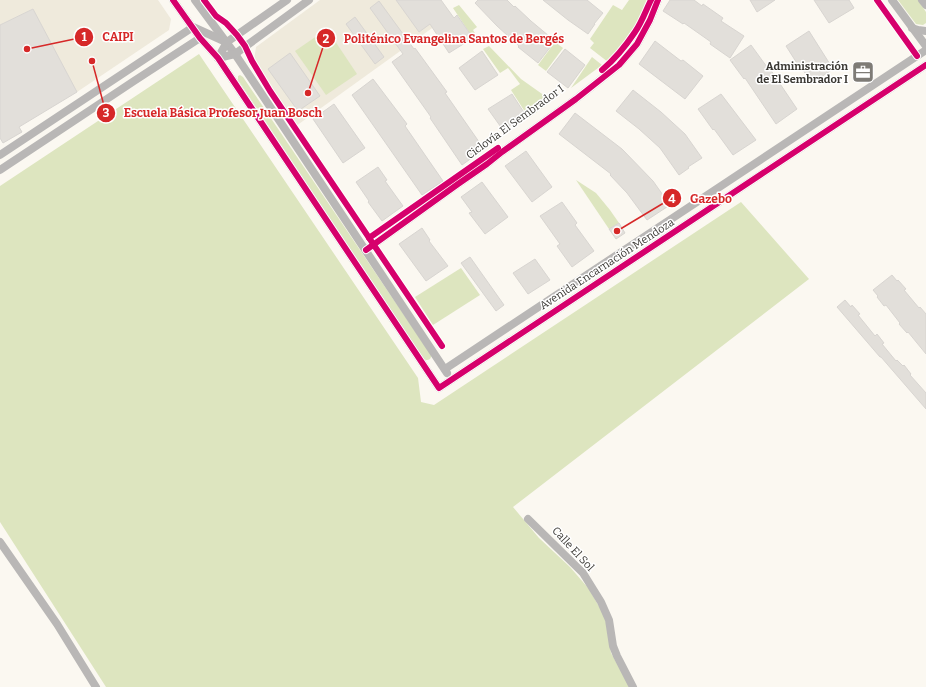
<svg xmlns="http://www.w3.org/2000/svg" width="926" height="687" font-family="Bitter,serif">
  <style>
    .built { fill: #efeadc }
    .green { fill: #dde5bf }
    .building { fill: #e2dfda; stroke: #d8d5d1 }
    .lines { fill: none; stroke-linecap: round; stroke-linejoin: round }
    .minor { stroke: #b9b7b6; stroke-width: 8 }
    .cycleway-casing { stroke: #fff; stroke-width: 8 }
    .cycleway { stroke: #d6006c; stroke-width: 6 }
    .labels { text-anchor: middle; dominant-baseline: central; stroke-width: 3; stroke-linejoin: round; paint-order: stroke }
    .poi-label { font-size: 11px; font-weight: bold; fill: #3a3833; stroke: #fff; text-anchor: end }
    .street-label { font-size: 11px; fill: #3a3833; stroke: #fff }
    .leader { fill: none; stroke: #d62828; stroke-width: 1.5 }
    .callout-dot { fill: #d62828; stroke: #fff; stroke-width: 1.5 }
    .mark-label { font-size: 12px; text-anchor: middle; font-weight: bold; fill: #fff }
    .callout-label { font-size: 12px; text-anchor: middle; font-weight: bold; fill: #d62828; stroke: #fff; stroke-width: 3; stroke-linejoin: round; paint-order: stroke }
  </style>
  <rect width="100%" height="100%" fill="#fbf8f1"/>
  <g class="built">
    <path d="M0 0H158L171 19 169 30 77 92 33 9 0 25Z"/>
    <path d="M320 0H417L435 26 296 126 254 60 256 47Z"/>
  </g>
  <g class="green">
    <path d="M629 0H647L638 22 626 39 608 62 590 48 594 43 590 39 613 5 622 10Z"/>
    <path d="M898 0H918L926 12V23L923 25 916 24Z"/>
    <path d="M459 5 477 27 473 30 476 35 473 38 453 8Z"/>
    <path d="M327 29 357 74 326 95 295 51Z"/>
    <path d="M555 42 563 48 546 71 538 65Z"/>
    <path d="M489 46 521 79 552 101 529 118 511 90 520 84 508 68 500 73 483 49Z"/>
    <path d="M199 54 418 378 421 402 434 405 741 202 809 279 513 507 539 538 570 567 589 589 605 617 611 653 626 680 629 687H106L0 522V186Z"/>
    <path d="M592 57 602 65 571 88Z"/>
    <path d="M240 75 243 77 431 355V357L430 359C427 361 425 360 423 358L238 80V76Z"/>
    <path d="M576 180 596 193 610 210 619 223 609 229Z"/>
    <path d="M461 268 480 295 433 325 415 297Z"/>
  </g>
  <g class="building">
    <path d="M396 0H441L454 18 457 15 473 38 449 53 430 24 419 32Z"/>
    <path d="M478 0H507L514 7 515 6 531 21 555 41 538 63 518 47 519 46 497 26 475 3Z"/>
    <path d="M543 0H587L603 13 594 24H595L588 34 568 20Z"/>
    <path d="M670 0H694L702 6 703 4 723 18 721 21 744 36 730 58 710 44 711 42 684 23 683 24 663 11Z"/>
    <path d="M750 0H775L757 12Z"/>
    <path d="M814 0H849L854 8 829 23Z"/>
    <path d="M379 1 414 49 415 48 447 92 445 93 484 149 462 165 430 118 431 117 392 62 403 54 370 8Z"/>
    <path d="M33 9 77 92 19 127 22 132 3 143 0 138V25Z"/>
    <path d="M355 17 384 57 375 64 346 24Z"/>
    <path d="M809 31 833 69 812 83 801 67 800 68 786 46Z"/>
    <path d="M655 41 681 61 683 60 703 76 685 99 639 64Z"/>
    <path d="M751 45 767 67 768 66 797 109 776 124 745 78 744 79 730 60Z"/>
    <path d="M565 49 585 65 568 88 547 72Z"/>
    <path d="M482 51 498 75 475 90 459 68Z"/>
    <path d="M290 53 320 96 298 111 268 69Z"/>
    <path d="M373 79 407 124 405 126 443 181 422 195 352 95Z"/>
    <path d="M633 90 661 112 685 134 702 158 688 167 689 168 679 175 660 148 639 129 616 111Z"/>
    <path d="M512 94 527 117 518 124 516 121 503 130 488 109Z"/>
    <path d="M721 94 756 140 733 155 714 129 713 130 698 109Z"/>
    <path d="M334 104 365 148 343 163 313 119Z"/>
    <path d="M575 113 622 149 653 181 670 205 647 220 627 193 610 175 611 174 559 134Z"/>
    <path d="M526 151 552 187 532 202 505 166Z"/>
    <path d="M378 167 387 180 385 181 403 206 382 221 368 202 369 201 356 182Z"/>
    <path d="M482 182 508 217 485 234 469 213 472 212 461 197Z"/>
    <path d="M562 202 577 223 575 225 594 251 572 267 557 246 560 244 540 216Z"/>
    <path d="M619 223 625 233 616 239 609 229Z"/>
    <path d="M422 228 430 240 429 241 448 266 426 281 399 244Z"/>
    <path d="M470 257 504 305 496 311 461 263Z"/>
    <path d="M535 259 550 280 528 294 513 273Z"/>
    <path d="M892 275 897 281 898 280 906 289 904 290 919 308 920 307 926 314V354L908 332 907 333 899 324 900 323 886 305 884 306 877 297 878 296 873 290Z"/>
    <path d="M845 300 851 307 852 305 860 314 858 315 875 336 877 334 884 343 882 344 896 361 897 360 903 366 904 365 911 374 910 375 926 393V409L881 357H880L837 307Z"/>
  </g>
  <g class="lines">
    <g class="minor">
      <path d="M173 0 200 38 218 58 439 388 926 65"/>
      <path d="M195 0 235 54 447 373"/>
      <path d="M892 0 926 46"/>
      <path d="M922 0 926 5"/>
      <path d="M912 28 918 30 926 31"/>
      <path d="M218 58 235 54 309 0"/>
      <path d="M218 58 227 42 287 0"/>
      <path d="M0 155 193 27 226 42"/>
      <path d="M0 170 134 81 200 38"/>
      <path d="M366 250 458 184 487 164 502 152 576 99 619 65 637 44 650 20 658 0"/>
      <path d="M445 369 926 50"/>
      <path d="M528 519 583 573 601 602 609 620 613 646 617 656 633 687"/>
      <path d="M0 542 57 624 96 687"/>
    </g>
    <g class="cycleway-casing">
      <g id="cycleway">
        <path d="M173 0 200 38 218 58 439 388 926 65"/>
        <path d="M204 0 216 16 226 23 237 35 245 46 252 61 270 91 442 346"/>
        <path d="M877 0 917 56"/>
        <path d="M602 70C614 60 627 44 635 32 642 22 646 10 651 0"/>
        <path d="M369 238 498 148"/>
        <path d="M366 250 458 184 487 164 502 152 576 99 619 65 637 44 650 20 658 0"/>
      </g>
    </g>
    <use href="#cycleway" class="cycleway"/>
  </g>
  <defs>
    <g id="office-square" transform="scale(1.15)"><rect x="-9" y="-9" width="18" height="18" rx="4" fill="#7e7b76" stroke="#fff"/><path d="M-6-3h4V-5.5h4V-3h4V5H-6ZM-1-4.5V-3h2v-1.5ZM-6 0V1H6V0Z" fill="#fff"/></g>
  </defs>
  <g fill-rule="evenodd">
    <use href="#office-square" x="863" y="72"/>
  </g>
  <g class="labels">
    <g class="poi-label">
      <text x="848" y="66">Administración<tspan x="848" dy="13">de El Sembrador I</tspan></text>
    </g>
    <g class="street-label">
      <text transform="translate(515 122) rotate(-36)">Ciclovía El Sembrador I</text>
      <text transform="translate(607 264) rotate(-33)">Avenida Encarnación Mendoza</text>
      <text transform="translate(573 549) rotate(47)">Calle El Sol</text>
    </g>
  </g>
  <path class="leader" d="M27 49L84 37M308 93L326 38M92 61L106 113M617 231L672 198"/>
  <g class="callout-dot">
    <circle cx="27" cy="49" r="4"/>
    <circle cx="308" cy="93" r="4"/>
    <circle cx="92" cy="61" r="4"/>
    <circle cx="617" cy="231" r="4"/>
    <circle cx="84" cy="37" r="10"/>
    <circle cx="326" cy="38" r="10"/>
    <circle cx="106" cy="113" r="10"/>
    <circle cx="672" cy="198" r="10"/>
  </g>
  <g class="mark-label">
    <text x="84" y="41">1</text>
    <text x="326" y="43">2</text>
    <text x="106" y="117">3</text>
    <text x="672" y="203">4</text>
  </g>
  <g class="callout-label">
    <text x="118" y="41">CAIPI</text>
    <text x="454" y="43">Politénico Evangelina Santos de Bergés</text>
    <text x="223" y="117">Escuela Básica Profesor Juan Bosch</text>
    <text x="711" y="203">Gazebo</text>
  </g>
</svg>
